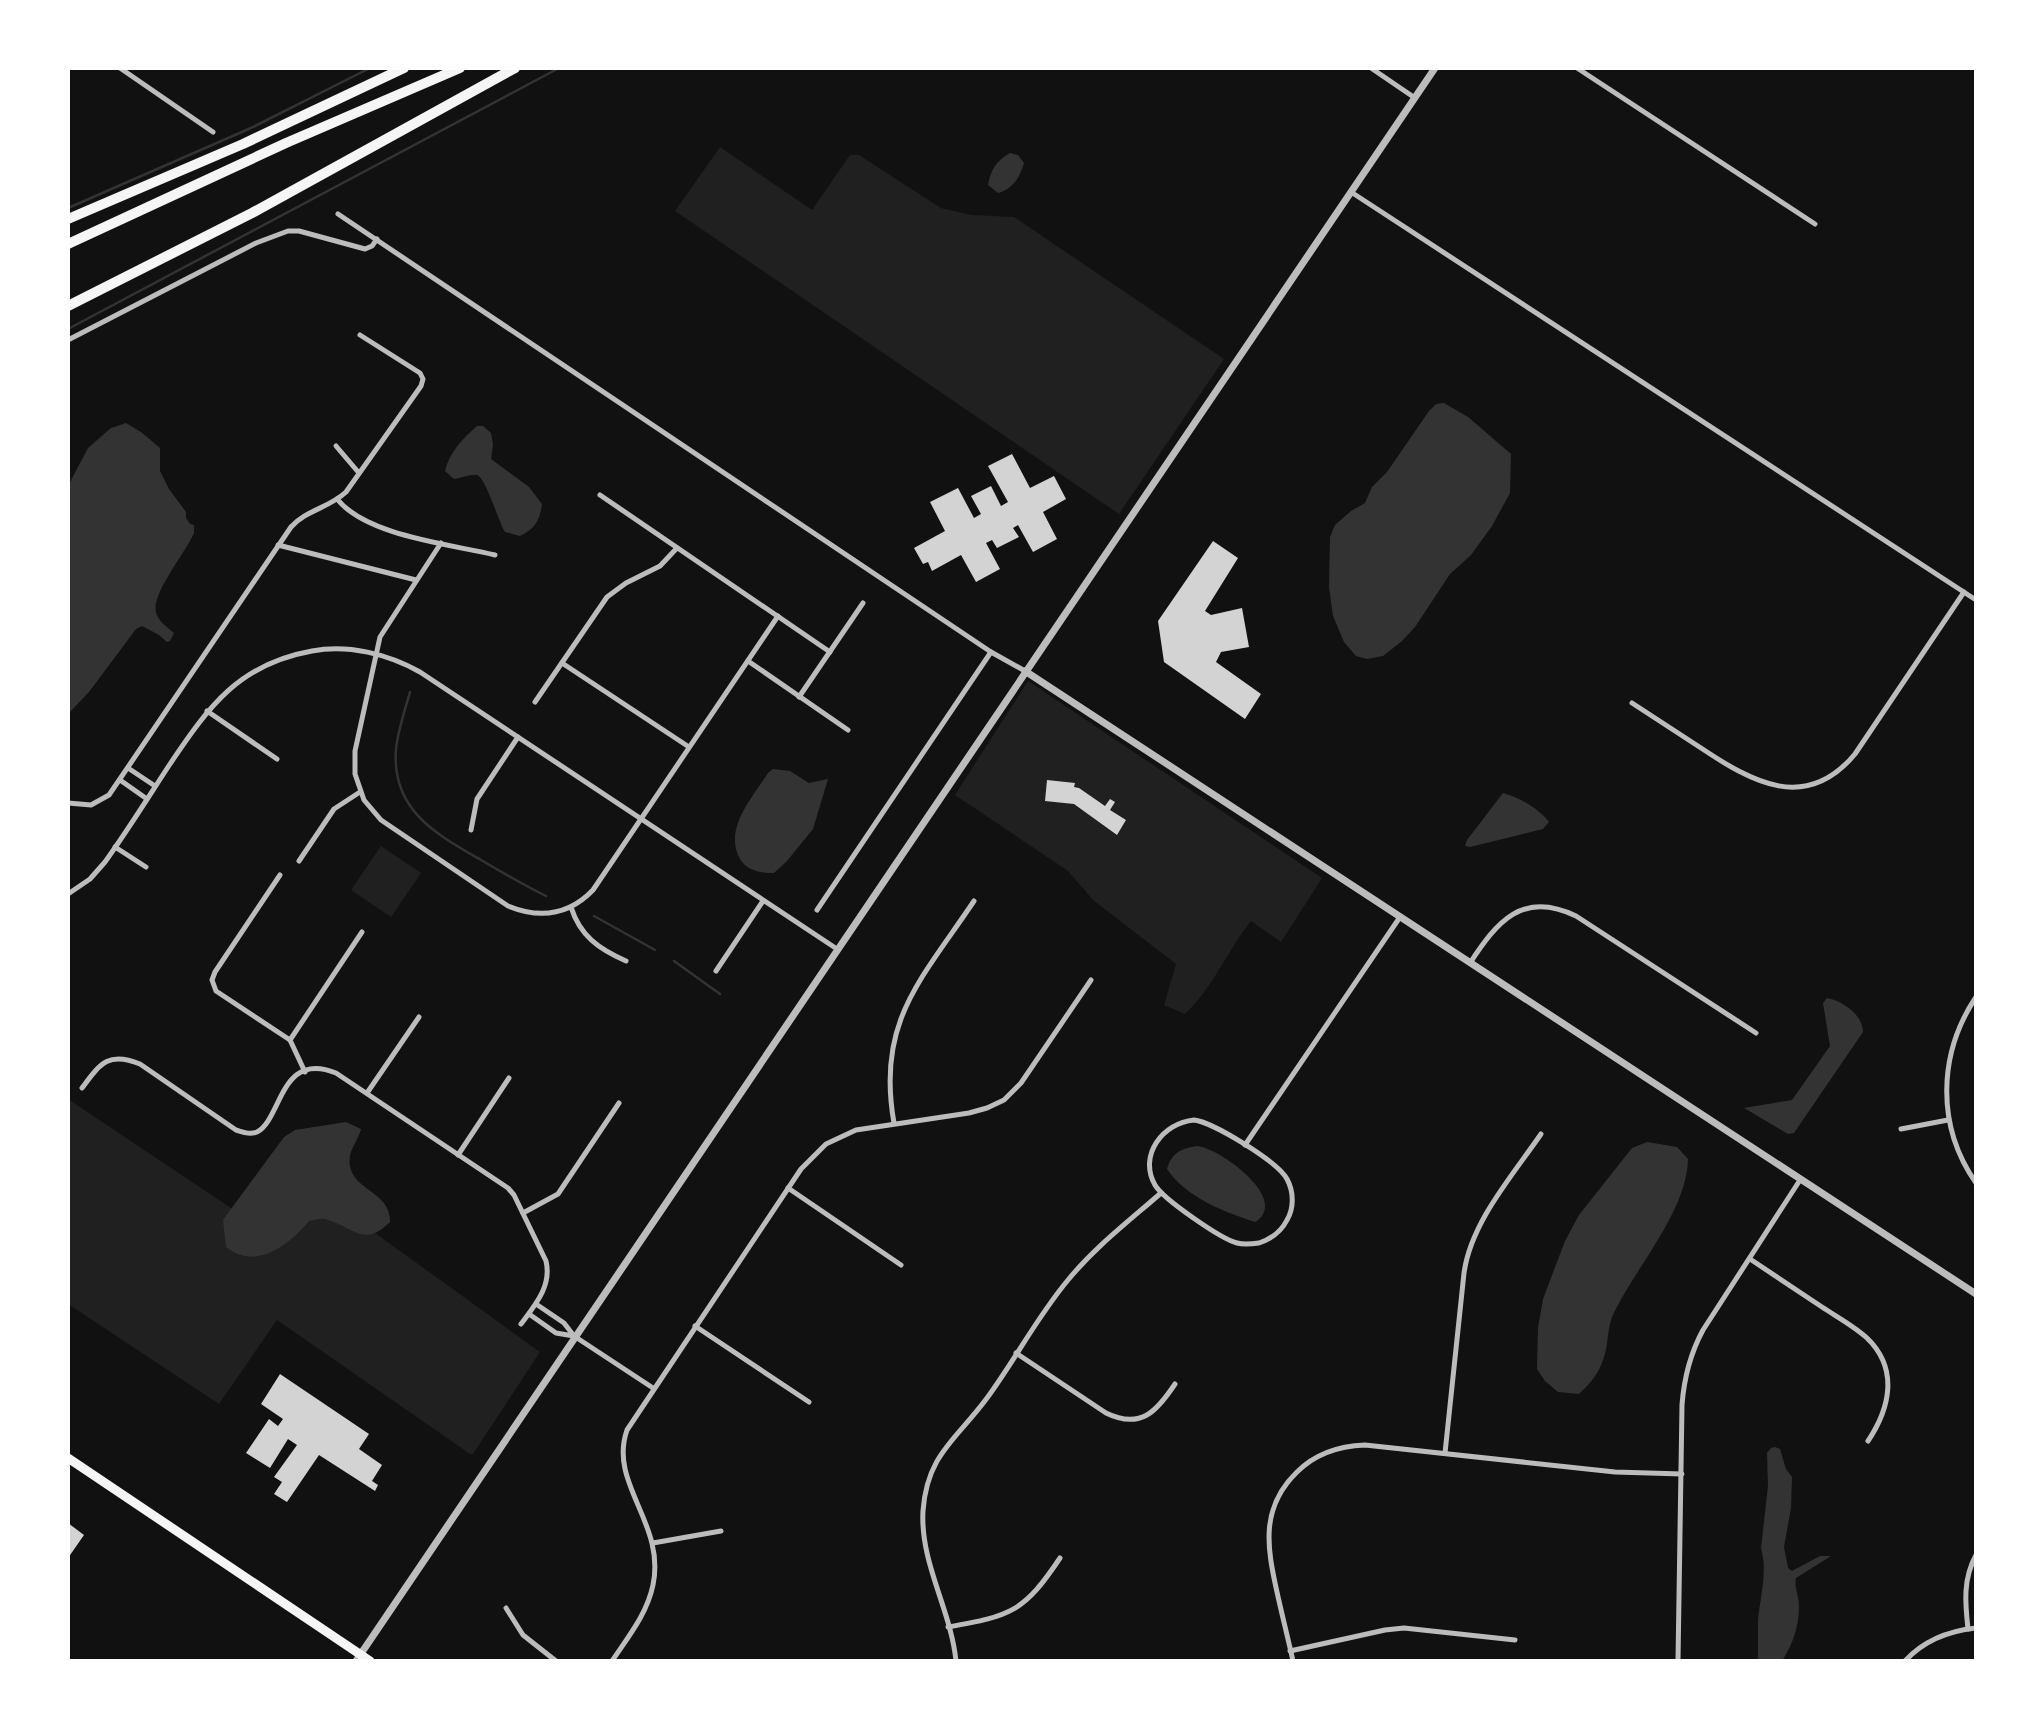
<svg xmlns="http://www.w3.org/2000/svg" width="2044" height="1729" font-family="Jost,sans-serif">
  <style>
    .green { fill: #202020 }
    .water { fill: #333 }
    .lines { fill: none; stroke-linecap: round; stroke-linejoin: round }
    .stream { stroke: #333; stroke-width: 2.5 }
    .building { fill: #d3d3d3 }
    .minor { stroke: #bcbcbc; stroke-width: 5 }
    .tertiary { stroke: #bcbcbc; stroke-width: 7 }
    .primary { stroke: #f5f5f5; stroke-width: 9 }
    .motorway { stroke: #f5f5f5; stroke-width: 10 }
  </style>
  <rect width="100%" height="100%" fill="#111"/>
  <g class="green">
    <path d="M720 147 812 210 850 155H859L941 208 971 215 1014 217 1224 359 1119 514 675 211Z"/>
    <path d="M1028 681 1322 878 1281 942 1251 921C1227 951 1213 988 1185 1014L1164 1005 1176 964 1093 900 1068 871 955 795Z"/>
    <path d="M381 846 421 873 391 917 351 890Z"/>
    <path d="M68 1099 237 1212 328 1199 540 1352 473 1454H470L277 1320 219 1404 68 1304Z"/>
  </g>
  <g class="water">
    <path d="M1010 153 1018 155 1024 163C1020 177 1013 189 998 193L988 185C991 169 996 161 1010 153Z"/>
    <path d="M1444 403 1468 417 1511 454 1510 493 1492 526 1471 555 1450 574 1415 627 1402 641 1383 656 1367 659 1356 656 1344 642 1333 616 1329 587 1330 537 1335 525 1351 511 1365 503 1372 487 1387 472 1429 411 1436 404Z"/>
    <path d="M126 423 141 432 160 448V471L169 489 186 512V518L190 524 194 525V533C186 552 151 594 156 612 158 621 167 627 174 633L170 641 167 642 159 635 142 626 136 629 89 692 68 714V486L88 448 111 428Z"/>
    <path d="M477 426H483L491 433 493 445 491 459 529 487 542 504C540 520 535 529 520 536L505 532C499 523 486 478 477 475 472 474 461 478 454 479L445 471C449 453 463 438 477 426Z"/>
    <path d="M773 769 790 771 809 783 828 779 813 829 787 861 774 873C761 873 747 871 740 859 723 829 753 797 768 773Z"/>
    <path d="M1503 793C1519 797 1539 809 1549 822L1543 829 1470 847 1465 846 1467 840Z"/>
    <path d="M1827 998C1843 1001 1863 1015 1863 1032L1794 1133 1788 1134 1744 1108 1792 1100 1830 1046 1823 1003Z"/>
    <path d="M346 1122 361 1129C358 1142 347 1151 350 1166 354 1191 391 1192 390 1222 363 1249 353 1226 325 1219 320 1218 314 1220 309 1221 289 1245 256 1271 226 1247L223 1220 284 1137 295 1130Z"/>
    <path d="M1647 1142 1677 1147 1688 1159C1687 1212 1634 1269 1612 1317 1609 1325 1608 1335 1607 1344 1603 1367 1596 1378 1579 1394L1558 1392 1545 1381 1537 1369 1538 1328 1543 1299 1565 1241 1579 1215 1632 1148Z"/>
    <path d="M1197 1146C1220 1148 1291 1200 1255 1222 1222 1211 1187 1198 1167 1169 1171 1153 1182 1148 1197 1146Z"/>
    <path d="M1775 1447 1780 1449 1786 1469 1792 1477 1791 1508 1784 1547 1788 1568 1792 1571 1820 1556H1831L1796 1578C1794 1588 1799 1596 1799 1606 1799 1626 1793 1644 1782 1661H1758C1758 1648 1758 1634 1758 1621 1760 1597 1768 1572 1761 1548L1768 1486 1767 1453 1771 1448Z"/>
  </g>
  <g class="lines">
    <g class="stream">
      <path d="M68 208 251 128 370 68"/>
      <path d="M68 329 559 68"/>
      <path d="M410 692C405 710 398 730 396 749 391 810 436 834 481 860 503 873 524 885 546 896"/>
      <path d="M594 916 655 950"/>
      <path d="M674 961 720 994"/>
    </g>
  </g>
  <g class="building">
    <path d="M1012 454 1030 488 1054 476 1066 499 1043 512 1057 539 1033 552 1018 525 1013 528 1019 537 997 548 992 540 986 543 1000 569 976 582 961 555 932 571 928 562 923 564 914 548 945 531 930 502 958 488 974 518 981 514 971 496 991 486 1001 506 1008 502 988 466Z"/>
    <path d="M1213 541 1238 558 1205 611 1211 615 1242 608 1249 647 1221 652 1216 662 1261 694 1245 719 1164 662 1158 621Z"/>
    <path d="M1047 780 1075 783 1074 787 1079 788 1105 806 1110 799 1115 802 1110 810 1126 820 1117 835 1074 804 1045 801Z"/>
    <path d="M280 1374 369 1434 359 1449 382 1465 372 1481 378 1485 375 1491 319 1455 287 1502 274 1494 282 1482 274 1477 297 1445 288 1439 270 1468 246 1453 269 1419 278 1426 283 1419 261 1404Z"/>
    <path d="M68 1523 84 1535 68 1558Z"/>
  </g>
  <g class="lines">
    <g class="minor">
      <path d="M120 68 213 132"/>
      <path d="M1371 68 1415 98"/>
      <path d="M1577 68 1815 224"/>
      <path d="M1351 192 1976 600"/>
      <path d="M338 214 991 652 1025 671"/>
      <path d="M68 340 256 243 288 231H299L365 249 372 246 377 239"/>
      <path d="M336 446 359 473"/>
      <path d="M600 495 830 652"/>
      <path d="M337 499C367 536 449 544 495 555"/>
      <path d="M441 543 380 637 355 751V774L364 800 381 820 508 906C540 919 569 915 593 890L778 616"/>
      <path d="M278 545 416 580"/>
      <path d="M748 661 848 730"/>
      <path d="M562 663 689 747"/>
      <path d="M799 697 863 603"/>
      <path d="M535 702 607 597 626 583 660 566 677 548"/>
      <path d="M1632 703C1655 718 1678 733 1701 748 1752 782 1806 813 1855 754L1964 592"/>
      <path d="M207 711 277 759"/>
      <path d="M128 768 155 786"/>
      <path d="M120 780 147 799"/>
      <path d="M68 803 91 805 109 795 291 527C306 510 329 508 346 492L421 386 423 379 420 373 360 335"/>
      <path d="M471 830 477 799 518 737"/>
      <path d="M115 847 146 867"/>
      <path d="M299 861 334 809 360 792"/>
      <path d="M280 875 215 972 212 980 216 991 290 1040 305 1072"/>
      <path d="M68 894 90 879 105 862C128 830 149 796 170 764 209 706 239 664 312 651 348 644 388 654 420 672L837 949"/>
      <path d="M571 907C580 936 599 949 626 961"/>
      <path d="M817 910 991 652"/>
      <path d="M1470 963C1497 922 1522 890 1576 916L1756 1033"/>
      <path d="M716 971 763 901"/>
      <path d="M1976 997C1938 1054 1936 1126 1976 1183"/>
      <path d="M290 1040 362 932"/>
      <path d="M82 1088C100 1064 108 1051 140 1064L236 1130C243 1132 249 1135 257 1132 282 1119 280 1050 336 1073L508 1188 514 1195 546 1261C552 1286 535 1305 521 1324"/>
      <path d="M367 1093 419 1017"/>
      <path d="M1194 1120C1213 1122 1278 1162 1287 1179 1294 1192 1294 1208 1287 1220 1281 1232 1271 1239 1259 1243 1252 1244 1244 1245 1237 1243 1221 1239 1163 1199 1155 1185 1138 1155 1163 1123 1194 1120Z"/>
      <path d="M894 1123C876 1022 921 980 974 901"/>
      <path d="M1901 1129 1948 1120"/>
      <path d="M1245 1145 1400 917"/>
      <path d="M458 1155 509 1078"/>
      <path d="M788 1188 901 1265"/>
      <path d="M523 1213 558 1194 619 1103"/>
      <path d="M1750 1259C1774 1275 1798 1291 1822 1307 1837 1317 1854 1326 1867 1338 1899 1369 1890 1408 1868 1441"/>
      <path d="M536 1304 564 1323 574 1336 653 1388"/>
      <path d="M529 1314 556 1333 574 1336"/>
      <path d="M695 1326 809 1402"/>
      <path d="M1016 1353 1106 1413C1141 1430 1157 1411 1175 1384"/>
      <path d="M1445 1453 1464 1273C1471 1222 1513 1175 1541 1134"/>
      <path d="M653 1543 721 1531"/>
      <path d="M506 1608 523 1635 556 1661"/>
      <path d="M948 1627C1011 1616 1024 1612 1060 1558"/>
      <path d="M1968 1629C1965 1602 1963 1579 1976 1555"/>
      <path d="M1290 1651 1385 1630 1404 1628 1515 1640"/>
      <path d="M612 1661C628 1637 647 1614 653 1585 666 1523 608 1484 627 1430L801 1169 826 1144 856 1130 969 1113 987 1108 1004 1100 1021 1083 1091 980"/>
      <path d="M956 1661C951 1610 920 1563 923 1511 927 1454 957 1439 987 1398 1015 1360 1037 1317 1068 1280 1095 1247 1129 1221 1161 1193"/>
      <path d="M1293 1661C1288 1638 1282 1615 1277 1592 1267 1547 1260 1508 1297 1472 1316 1453 1339 1446 1365 1445L1615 1472 1682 1474"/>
      <path d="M1678 1661 1682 1405C1684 1378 1690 1354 1703 1330L1800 1180"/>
      <path d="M1905 1661C1924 1640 1948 1631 1976 1628"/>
    </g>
    <g class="tertiary">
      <path d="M1025 671 1976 1294"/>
      <path d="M356 1661 1435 68"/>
    </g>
    <path class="primary" d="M68 1458 370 1661"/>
    <g class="motorway">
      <path d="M68 219 243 144 404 68"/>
      <path d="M68 244 286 143 460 68"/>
      <path d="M68 306 252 213 515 68"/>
    </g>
  </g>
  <rect width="2044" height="1729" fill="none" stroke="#ffffff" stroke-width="140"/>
</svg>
